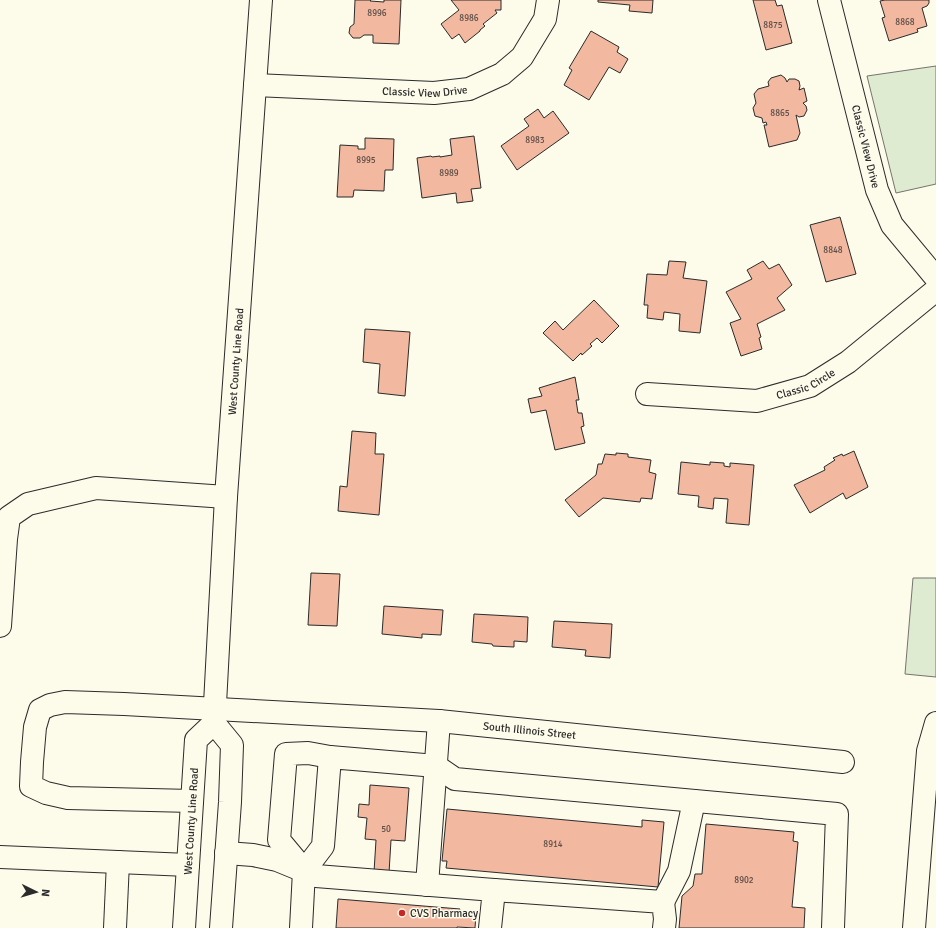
<svg xmlns="http://www.w3.org/2000/svg" width="936" height="928" font-family="Signika,sans-serif">
  <style>
    .green { fill: #deebd1; stroke: #74746e }
    .building { fill: #f2b8a0; stroke: #2b2b2b }
    .lines { fill: none; stroke-linecap: round; stroke-linejoin: round }
    .minor-casing { stroke: #2b2b2b; stroke-width: 24 }
    .major-casing { stroke: #2b2b2b; stroke-width: 24 }
    .minor { stroke: #fdfbea; stroke-width: 22 }
    .major { stroke: #fdfbea; stroke-width: 22 }
    .poi-dot { fill: #c62828; stroke: #fdfbea; stroke-width: 1.5 }
    .labels { text-anchor: middle; dominant-baseline: central; stroke-width: 3; stroke-linejoin: round; paint-order: stroke }
    .number-label { font-size: 9px; fill: #5d4e48 }
    .street-label { font-size: 11px; fill: #2b2b2b; stroke: #fdfbea }
    .poi-label { font-size: 11px; fill: #2b2b2b; stroke: #fdfbea; text-anchor: start }
  </style>
  <rect width="100%" height="100%" fill="#fdfbea"/>
  <g class="green">
    <path d="M936 66V184L896 193 867 76Z"/>
    <path d="M913 578H936V677L905 674Z"/>
  </g>
  <g class="building">
    <path d="M355 0H371L370 1 384 2V0H401L399 44 373 43V35H364L360 38H353L349 33 350 27 354 24Z"/>
    <path d="M451 0H501V10H495L497 13 483 24 485 26 480 30V31L465 43 459 34 452 39 441 24 459 10Z"/>
    <path d="M598 0H653L652 13 629 11 630 5 598 2Z"/>
    <path d="M753 0H775L777 6 782 5 792 43 766 50Z"/>
    <path d="M885 0H929V3L927 6 922 8 927 26 917 29 918 32 889 41 882 18 885 17 880 1Z"/>
    <path d="M591 31 619 47 617 52 628 59 620 73 609 67 589 100 564 85 572 70 569 68Z"/>
    <path d="M781 75 785 78 787 82 789 79H795L799 81 800 86 799 90 804 88 807 101 803 103 806 106 807 110 804 116 799 117 796 115 800 133 797 140 769 147 764 125H767L766 122 763 123 762 118 755 116 753 108 756 103 754 94 758 89 769 86 768 82 771 78Z"/>
    <path d="M538 109 544 118 553 111 569 133 517 170 501 146 529 126 524 119Z"/>
    <path d="M474 136 481 188 471 189 473 201 457 203 456 193 422 198 417 158 431 156 432 157 440 156V157L452 155 450 139Z"/>
    <path d="M365 138 394 139 393 170H385L384 191 354 190 353 197H337L340 145 358 146V149H365Z"/>
    <path d="M840 217 856 274 826 282 810 225Z"/>
    <path d="M669 261 686 262 683 278 707 281 700 333 679 331 680 314 664 312 663 320 647 318 648 305H644L647 274 667 275Z"/>
    <path d="M763 261 769 269 779 264 792 285 777 298 785 310 757 324 761 337 759 338 762 349 741 356 730 323 741 319 726 292 752 279 747 270Z"/>
    <path d="M594 300 619 326 602 343 597 338 590 344 592 346 582 355 581 353 573 361 543 333 555 321 563 330Z"/>
    <path d="M365 329 410 332 405 396 378 393 380 364 363 362Z"/>
    <path d="M575 377 579 400H576L578 413H582L584 426 581 427 585 443 555 450 546 410 531 413 528 399 542 396 539 388Z"/>
    <path d="M352 431 376 433 375 454H384L379 515 338 511 340 486 347 487Z"/>
    <path d="M854 451 868 487 846 499 843 493 810 513 794 485 825 470 824 467 835 460 833 458 842 454 843 456Z"/>
    <path d="M616 453 628 454V457L651 460 649 472 656 474 652 499 641 498 640 502 603 498 579 517 565 500 596 475 598 464H602L605 454 616 455Z"/>
    <path d="M681 462 710 465V462L724 463V466L730 467V463L754 465 749 525 726 523 728 499 714 498 713 509 698 507 699 496 678 494Z"/>
    <path d="M311 573 340 574 337 626 308 625Z"/>
    <path d="M384 606 443 610 441 635 422 634V638L382 634Z"/>
    <path d="M474 614 528 617 527 642 514 641V647L493 646 492 644 472 642Z"/>
    <path d="M554 621 612 624 610 658 585 656 586 650 552 647Z"/>
    <path d="M370 785 409 788 405 841 391 840 389 873 374 872 376 840 365 839 367 818 358 817 359 804 369 805Z"/>
    <path d="M447 809 642 827V820L664 822 658 887 446 868 447 861H442Z"/>
    <path d="M706 824 794 832 793 841 798 842 792 907 805 908 804 928H679L682 896 693 886 695 874H702Z"/>
    <path d="M338 899 460 909 459 912 476 914 475 928 457 927V928H336Z"/>
  </g>
  <g class="lines">
    <g class="minor-casing">
      <g id="minor">
        <path id="s1" d="M829 0 877 190 892 225 936 278"/>
        <path id="s2" d="M255 85 434 93 469 89 502 74 522 57 545 19 548 0"/>
        <path id="s3" d="M647 394 757 401 810 386 848 362 936 290"/>
        <path d="M0 626 6 539 9 517 28 504 96 488 226 497"/>
        <path id="s4" d="M192 801 68 798 46 793 31 786 32 762 35 727 40 710 50 705 65 702 124 704 439 721 843 762"/>
        <path d="M226 853 253 855 277 860 316 876 494 890 490 928"/>
        <path d="M0 857 188 865"/>
        <path d="M304 870 279 840 286 754 308 753 330 757"/>
        <path d="M427 885 439 721"/>
        <path d="M494 890 663 902 665 919 664 928"/>
        <path d="M663 902 679 871 694 801"/>
        <path d="M115 928 118 862"/>
        <path d="M301 928 304 871 323 846 330 757 436 766 455 779 837 814 833 928"/>
        <path d="M914 928 928 751 936 723"/>
      </g>
    </g>
    <g class="major-casing">
      <g id="major">
        <path id="s5" d="M184 928 196 740 214 723"/>
        <path id="s6" d="M221 928 230 802 232 745 214 723 226 497 261 0"/>
      </g>
    </g>
    <use href="#minor" class="minor"/>
    <use href="#major" class="major"/>
  </g>
  <circle class="poi-dot" cx="402" cy="913" r="4"/>
  <g class="labels">
    <g class="number-label">
      <text x="377" y="13">8996</text>
      <text x="469" y="18">8986</text>
      <text x="905" y="22">8868</text>
      <text x="773" y="25">8875</text>
      <text x="780" y="113">8865</text>
      <text x="535" y="140">8983</text>
      <text x="366" y="160">8995</text>
      <text x="449" y="173">8989</text>
      <text x="833" y="250">8848</text>
      <text x="386" y="829">50</text>
      <text x="553" y="844">8914</text>
      <text x="744" y="880">8902</text>
    </g>
    <g class="street-label">
      <text stroke="none"><textPath href="#s2" startOffset="170">Classic View Drive</textPath></text>
      <text stroke="none"><textPath href="#s1" startOffset="151">Classic View Drive</textPath></text>
      <text stroke="none"><textPath href="#s6" startOffset="574">West County Line Road</textPath></text>
      <text stroke="none"><textPath href="#s3" startOffset="162">Classic Circle</textPath></text>
      <text stroke="none"><textPath href="#s4" startOffset="732">South Illinois Street</textPath></text>
      <text stroke="none"><textPath href="#s5" startOffset="107">West County Line Road</textPath></text>
    </g>
    <g class="poi-label">
      <text x="410" y="913">CVS Pharmacy</text>
    </g>
  </g>
  <g transform="translate(36 892) rotate(95)" stroke="#fdfbea" stroke-width="3" paint-order="stroke">
  <path d="M0-3L7 15L0 10L-7 15Z" fill="#2b2b2b"/>
  <text y="-6" font-size="11" font-weight="bold" text-anchor="middle" fill="#2b2b2b">N</text>
  </g>
</svg>
